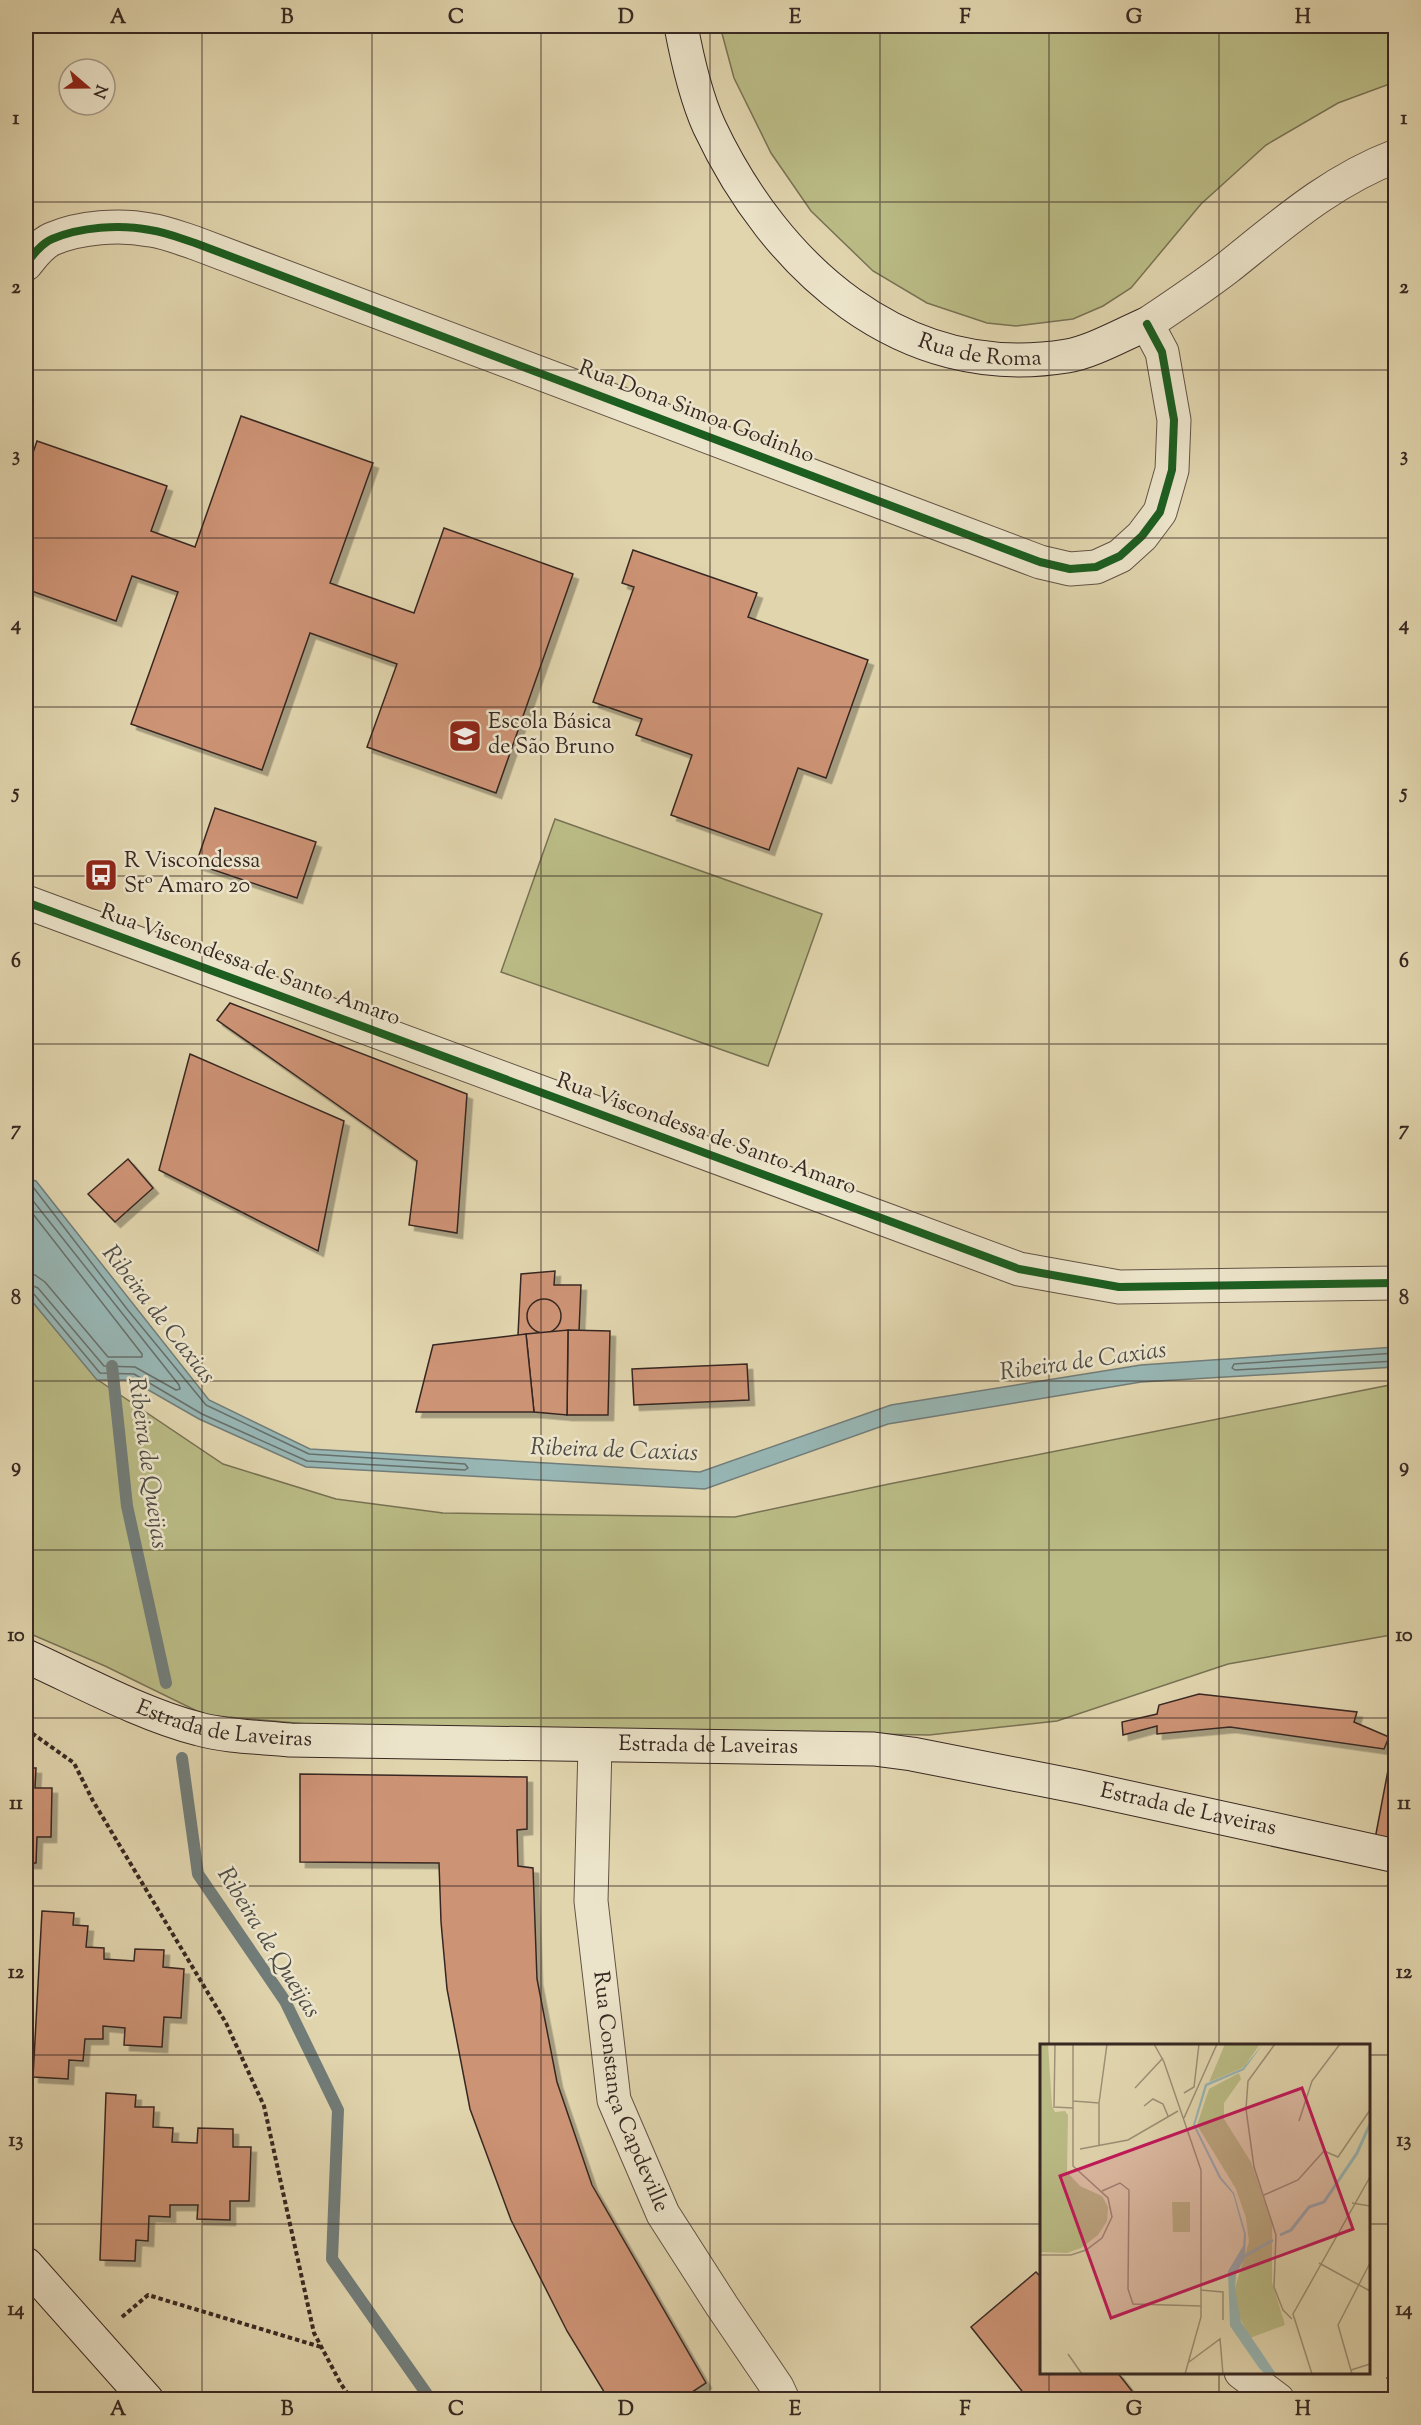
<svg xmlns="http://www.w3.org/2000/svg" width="1421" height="2425" font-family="'Sorts Mill Goudy',serif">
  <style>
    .green { fill: #babb85; stroke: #787254; stroke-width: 1.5 }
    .water { fill: #97b6b4; stroke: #717d7a; stroke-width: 1.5 }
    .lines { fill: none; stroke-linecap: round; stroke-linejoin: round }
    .shore { stroke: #676f6b; stroke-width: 1.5 }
    .stream { stroke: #717d7a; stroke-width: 12 }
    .building { fill: #cd9374; stroke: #372822; stroke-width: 1.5; filter: url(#shadow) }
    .street-casing { stroke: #625345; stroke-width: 35 }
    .secondary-casing { stroke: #372822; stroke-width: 35 }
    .path { stroke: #372822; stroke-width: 4; stroke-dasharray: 4.5 3; stroke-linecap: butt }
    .street { stroke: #ece4ca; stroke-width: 33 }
    .secondary { stroke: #ece4ca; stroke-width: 33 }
    .cycleway-casing { stroke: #ece4ca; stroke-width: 11 }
    .cycleway { stroke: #1b5e20; stroke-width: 8 }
    .grid { fill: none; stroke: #372822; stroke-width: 1.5; stroke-opacity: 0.55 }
    .labels { text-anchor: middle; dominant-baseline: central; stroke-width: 5; stroke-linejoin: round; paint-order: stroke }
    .street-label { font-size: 22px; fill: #372822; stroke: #ece4ca }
    .poi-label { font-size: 22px; fill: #372822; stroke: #ece4ca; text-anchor: start }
    .water-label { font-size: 24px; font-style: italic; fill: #4f4c46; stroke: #ece4ca }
    .inset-river { fill: none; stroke: #97b6b4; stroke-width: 3 }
    .inset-road { fill: none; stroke: #9d9076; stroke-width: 1.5 }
    .view { fill: #c2185b; fill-opacity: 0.15; stroke: #c2185b; stroke-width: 3 }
    .inset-edge { fill: none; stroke: #372822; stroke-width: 3 }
    .neatline { fill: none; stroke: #372822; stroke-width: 2 }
    .grid-label { font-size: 20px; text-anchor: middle; font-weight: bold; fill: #372822 }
  </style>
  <defs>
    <filter id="shadow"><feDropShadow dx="5.5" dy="5.5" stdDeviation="0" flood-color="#0004"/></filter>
  </defs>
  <rect width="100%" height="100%" fill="#e1d5ae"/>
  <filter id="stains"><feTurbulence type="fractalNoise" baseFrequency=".00333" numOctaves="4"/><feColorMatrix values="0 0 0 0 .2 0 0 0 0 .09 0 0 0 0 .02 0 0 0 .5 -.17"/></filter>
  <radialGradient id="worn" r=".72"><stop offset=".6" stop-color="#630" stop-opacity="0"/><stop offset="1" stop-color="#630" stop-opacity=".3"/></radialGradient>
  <g class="green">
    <path d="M720 26H1395V82L1338 103 1266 145 1201 204 1131 288 1103 306 1073 319 1016 326 987 323 927 303 873 271 811 211 771 153 734 78Z"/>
    <path d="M555 819 822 914 768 1066 501 972Z"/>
    <path d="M26 1294 98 1380 223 1464 336 1499 443 1513 735 1517 889 1484 1395 1384V1637L1391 1635 1228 1664 1057 1721 929 1735 307 1724 205 1715 105 1666 26 1632Z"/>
  </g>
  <path class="water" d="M26 1178 36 1181 209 1400 310 1449 700 1472 891 1405 1141 1365 1395 1347V1367L1141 1382 888 1424 705 1489 306 1467 199 1419 131 1380H97L26 1294Z"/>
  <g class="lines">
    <g class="shore">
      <path d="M26 1184 33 1187 127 1309 206 1405 309 1454 465 1464 468 1468 465 1470 307 1461 202 1414 134 1374 100 1373 33 1293 26 1291"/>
      <path d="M26 1192 179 1385 180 1389 176 1390 135 1367 104 1366 38 1288 26 1283"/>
      <path d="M26 1205 142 1354V1357H108L45 1282 35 1275 26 1274"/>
      <path d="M1396 1353 1234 1364 1232 1368 1235 1370 1396 1361"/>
    </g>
    <g class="stream">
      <path d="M112 1366 127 1506 166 1683"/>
      <path d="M182 1758 198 1874 285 2001 338 2110 332 2259 431 2400"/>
    </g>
  </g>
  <g class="building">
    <path d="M241 416 373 463 330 583 414 613 444 528 573 574 496 793 367 747 397 664 310 633 262 770 131 724 178 592 132 576 116 621 26 589V473L37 441 167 486 151 531 195 547Z"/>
    <path d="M633 550 757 593 748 617 868 660 826 778 798 768 769 850 671 815 692 755 636 735 642 719 593 702 634 587 622 583Z"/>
    <path d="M1396 608V664L1388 663Z"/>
    <path d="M215 808 316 842 297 898 196 864Z"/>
    <path d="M230 1003 467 1094 457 1233 409 1225 417 1161 217 1020Z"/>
    <path d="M190 1054 344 1121 318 1251 159 1170Z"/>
    <path d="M128 1159 153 1188 115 1222 88 1194Z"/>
    <path d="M555 1271 554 1285H581L579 1331 518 1335 521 1274Z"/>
    <circle cx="544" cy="1316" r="17"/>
    <path d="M568 1330 610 1331 608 1415H567Z"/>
    <path d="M568 1330 567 1415 534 1412 526 1334Z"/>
    <path d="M526 1334 534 1412H416L433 1345Z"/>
    <path d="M747 1364 749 1400 634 1405 632 1369Z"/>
    <path d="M1199 1694 1357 1712 1354 1722 1389 1737 1384 1749 1230 1727 1157 1734V1726L1123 1735 1122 1722 1157 1714 1159 1705Z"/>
    <path d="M1389 1765 1396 1766V1843L1375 1839Z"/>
    <path d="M26 1768H36L35 1788H52L51 1837H37L36 1863H26Z"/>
    <path d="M300 1774 527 1777V1829L517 1830 518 1866 533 1868 537 1979 557 2082 592 2185 706 2383 680 2400H609L567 2331 511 2220 470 2109 447 1989 441 1922 439 1863 300 1862Z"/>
    <path d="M42 1911 74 1913 73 1925 88 1926 86 1947 104 1948V1959L134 1961 135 1949 164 1950 163 1967 184 1969 181 2018 164 2017 162 2047 124 2045 125 2028 103 2026V2039H85L83 2061 69 2060 68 2079 33 2077Z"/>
    <path d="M106 2093 136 2095 135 2107H154L153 2127 173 2128 172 2142 197 2143 198 2128 233 2129V2147H251L249 2201H230V2220L197 2219 198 2205H170V2217L149 2216 148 2241 136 2240 135 2261 100 2260Z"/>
    <path d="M1036 2272 1042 2278V2372H1117L1139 2400H1029L971 2327Z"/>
    <path d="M1396 2370V2387L1387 2378Z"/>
  </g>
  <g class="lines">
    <g class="street-casing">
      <g id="street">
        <path d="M26 264C33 255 41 244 52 239 80 227 120 224 150 230 165 232 180 238 195 243L1040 562 1070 569 1096 567 1120 556 1142 536 1160 512 1172 470 1174 420 1162 352 1147 324C1174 306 1201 288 1227 268 1281 225 1330 181 1396 156"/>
        <path d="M26 902 1019 1269 1119 1287 1396 1283"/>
        <path id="s1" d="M595 1746 591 1901 614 2100 663 2214 722 2306 777 2387 783 2400"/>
        <path d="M1241 2372 1278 2400"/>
      </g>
    </g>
    <g class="secondary-casing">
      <g id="secondary">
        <path id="s2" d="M681 26C687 58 695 95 709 126 775 267 902 383 1067 356 1092 352 1123 334 1147 324"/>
        <path id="s3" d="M26 1656C79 1680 143 1715 199 1729 228 1737 260 1737 290 1740L874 1749 912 1754 1080 1787 1396 1856"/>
        <path d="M26 2264 147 2400"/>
      </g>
    </g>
    <g class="path">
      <path d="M26 1729 74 1763 93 1801 226 2023 264 2106 314 2333 341 2384 352 2400"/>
      <path d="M122 2317 148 2295 321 2347"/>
    </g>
    <use href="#street" class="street"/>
    <use href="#secondary" class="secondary"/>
    <g class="cycleway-casing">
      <g id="cycleway">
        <path d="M26 264C33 255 41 244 52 239 80 227 120 224 150 230 165 232 180 238 195 243L1040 562 1070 569 1096 567 1120 556 1142 536 1160 512 1172 470 1174 420 1162 352 1147 324"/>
        <path d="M26 902 1019 1269 1119 1287 1396 1283"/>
      </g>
    </g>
    <use href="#cycleway" class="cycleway"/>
  </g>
  <path class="grid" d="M202 26V2400M372 26V2400M541 26V2400M710 26V2400M880 26V2400M1049 26V2046M1219 26V2046M26 202H1396M26 370H1396M26 538H1396M26 707H1396M26 876H1396M26 1044H1396M26 1212H1396M26 1381H1396M26 1550H1396M26 1718H1396M26 1886H1396M26 2055H1042M1368 2055H1396M26 2224H1042M1368 2224H1396M1049 2372V2400M1219 2372V2400"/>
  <defs>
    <g id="school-square" transform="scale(1.725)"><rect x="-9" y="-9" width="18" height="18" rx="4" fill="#8f2418" stroke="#ece4ca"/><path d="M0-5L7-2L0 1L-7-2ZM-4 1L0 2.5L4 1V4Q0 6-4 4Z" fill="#fff"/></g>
    <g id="bus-square" transform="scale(1.725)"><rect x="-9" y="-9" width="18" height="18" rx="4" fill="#8f2418" stroke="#ece4ca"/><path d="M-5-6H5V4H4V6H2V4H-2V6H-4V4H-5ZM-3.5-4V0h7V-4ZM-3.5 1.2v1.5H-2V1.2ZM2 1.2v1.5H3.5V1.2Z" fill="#fff"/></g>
  </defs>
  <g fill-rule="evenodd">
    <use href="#school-square" x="465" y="736"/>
    <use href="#bus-square" x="101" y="875"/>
  </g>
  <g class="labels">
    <g class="street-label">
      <text stroke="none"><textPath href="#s2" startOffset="474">Rua de Roma</textPath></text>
      <text transform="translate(696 413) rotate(21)">Rua Dona Simoa Godinho</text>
      <text transform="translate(250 966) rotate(20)">Rua Viscondessa de Santo Amaro</text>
      <text transform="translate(706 1135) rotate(20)">Rua Viscondessa de Santo Amaro</text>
      <text stroke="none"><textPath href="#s3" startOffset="212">Estrada de Laveiras</textPath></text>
      <text stroke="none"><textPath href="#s3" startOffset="698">Estrada de Laveiras</textPath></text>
      <text stroke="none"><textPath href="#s3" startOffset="1184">Estrada de Laveiras</textPath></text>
      <text stroke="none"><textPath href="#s1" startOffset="351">Rua Constança Capdeville</textPath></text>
    </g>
    <g class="poi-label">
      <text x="488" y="723">Escola Básica<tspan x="488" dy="25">de São Bruno</tspan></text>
      <text x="124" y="862">R Viscondessa<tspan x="124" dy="25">Stº Amaro 20</tspan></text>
    </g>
    <g class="water-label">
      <text transform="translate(158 1315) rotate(52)">Ribeira de Caxias</text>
      <text transform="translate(1083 1362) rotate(-8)">Ribeira de Caxias</text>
      <text transform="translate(614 1451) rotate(2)">Ribeira de Caxias</text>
      <text transform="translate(147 1463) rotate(82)">Ribeira de Queijas</text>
      <text transform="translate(268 1943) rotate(58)">Ribeira de Queijas</text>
    </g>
  </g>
  <g transform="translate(1040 2044)">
    <rect width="330" height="330" fill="#e1d5ae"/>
    <path d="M0 0H8L12 62 15 68 25 67 28 71 27 128 40 142 62 152 68 163 67 177 58 191 41 204 27 209 0 208ZM185 0H220L204 23 169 38ZM199 29 201 35 184 59V75L211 118 232 180V238L245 281 210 294 198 270 195 244 209 198 206 174 196 145 157 81 169 45ZM132 158H150V188H133Z" fill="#babb85"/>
    <path d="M223 0 204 26 167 42 155 81 181 133 194 149 206 190 205 214 196 230 195 244 201 278 236 330H225L219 324 190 282 188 227 203 202 204 190 193 150 179 134 153 81 165 40 203 24Z" fill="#97b6b4"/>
    <path class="inset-river" d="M240 191 251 186 269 163 284 158 317 109 330 80M205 212 233 196"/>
    <path class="inset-road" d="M15 0 14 63 33 64M114 0 124 18 161 126V273L145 330M235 0 208 37 206 65 214 123 236 191 234 243 243 266 252 275M95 44 123 14M144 49 154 43 159 0M33 57 59 59 67 0M59 59V102M104 62 113 55 123 60 128 72M144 74 177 0M259 77 272 37 300 0M40 105 88 96 138 67M62 147 80 139 89 146 88 245 93 260 161 262M224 151 258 136 284 107 298 113 330 66M312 159 330 162M0 211H31L46 206 62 194 72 173 68 154 33 122V0M279 219 330 247M160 246 183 248V276M28 310 42 330M149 318 180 295 183 330M311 326 330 320M272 330 253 270 330 133M312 330 298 281 330 219"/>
    <path class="view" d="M262 44 313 185 71 274 20 132Z"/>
    <rect width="330" height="330" class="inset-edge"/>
  </g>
  <rect width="1421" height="2425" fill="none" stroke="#e1d5ae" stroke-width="66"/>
  <g transform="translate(87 87) rotate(110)"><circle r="28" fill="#ece4ca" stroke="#a49987" stroke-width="1.5"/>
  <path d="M0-4.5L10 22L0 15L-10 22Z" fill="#8f2418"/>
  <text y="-9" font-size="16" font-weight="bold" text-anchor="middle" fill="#372822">N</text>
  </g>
  <rect x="33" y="33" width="1355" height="2359" class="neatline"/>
  <g class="grid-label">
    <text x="118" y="23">A</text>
    <text x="287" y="23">B</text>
    <text x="456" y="23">C</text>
    <text x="626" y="23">D</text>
    <text x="795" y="23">E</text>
    <text x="965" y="23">F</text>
    <text x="1134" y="23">G</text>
    <text x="1303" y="23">H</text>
    <text x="16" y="124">1</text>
    <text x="1404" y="124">1</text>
    <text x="16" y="293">2</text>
    <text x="1404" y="293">2</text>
    <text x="16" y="461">3</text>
    <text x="1404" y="461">3</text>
    <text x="16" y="630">4</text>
    <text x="1404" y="630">4</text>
    <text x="16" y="798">5</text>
    <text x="1404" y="798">5</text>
    <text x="16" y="967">6</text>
    <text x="1404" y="967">6</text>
    <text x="16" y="1135">7</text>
    <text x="1404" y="1135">7</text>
    <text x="16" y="1304">8</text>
    <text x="1404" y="1304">8</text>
    <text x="16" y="1472">9</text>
    <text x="1404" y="1472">9</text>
    <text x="16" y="1641">10</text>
    <text x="1404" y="1641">10</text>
    <text x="16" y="1809">11</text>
    <text x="1404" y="1809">11</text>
    <text x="16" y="1978">12</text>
    <text x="1404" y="1978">12</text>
    <text x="16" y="2146">13</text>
    <text x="1404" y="2146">13</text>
    <text x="16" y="2315">14</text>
    <text x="1404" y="2315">14</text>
    <text x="118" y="2415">A</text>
    <text x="287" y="2415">B</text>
    <text x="456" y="2415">C</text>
    <text x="626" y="2415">D</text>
    <text x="795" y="2415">E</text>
    <text x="965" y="2415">F</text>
    <text x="1134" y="2415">G</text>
    <text x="1303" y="2415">H</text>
  </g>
  <rect width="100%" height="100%" filter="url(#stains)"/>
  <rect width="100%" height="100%" fill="url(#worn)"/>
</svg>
